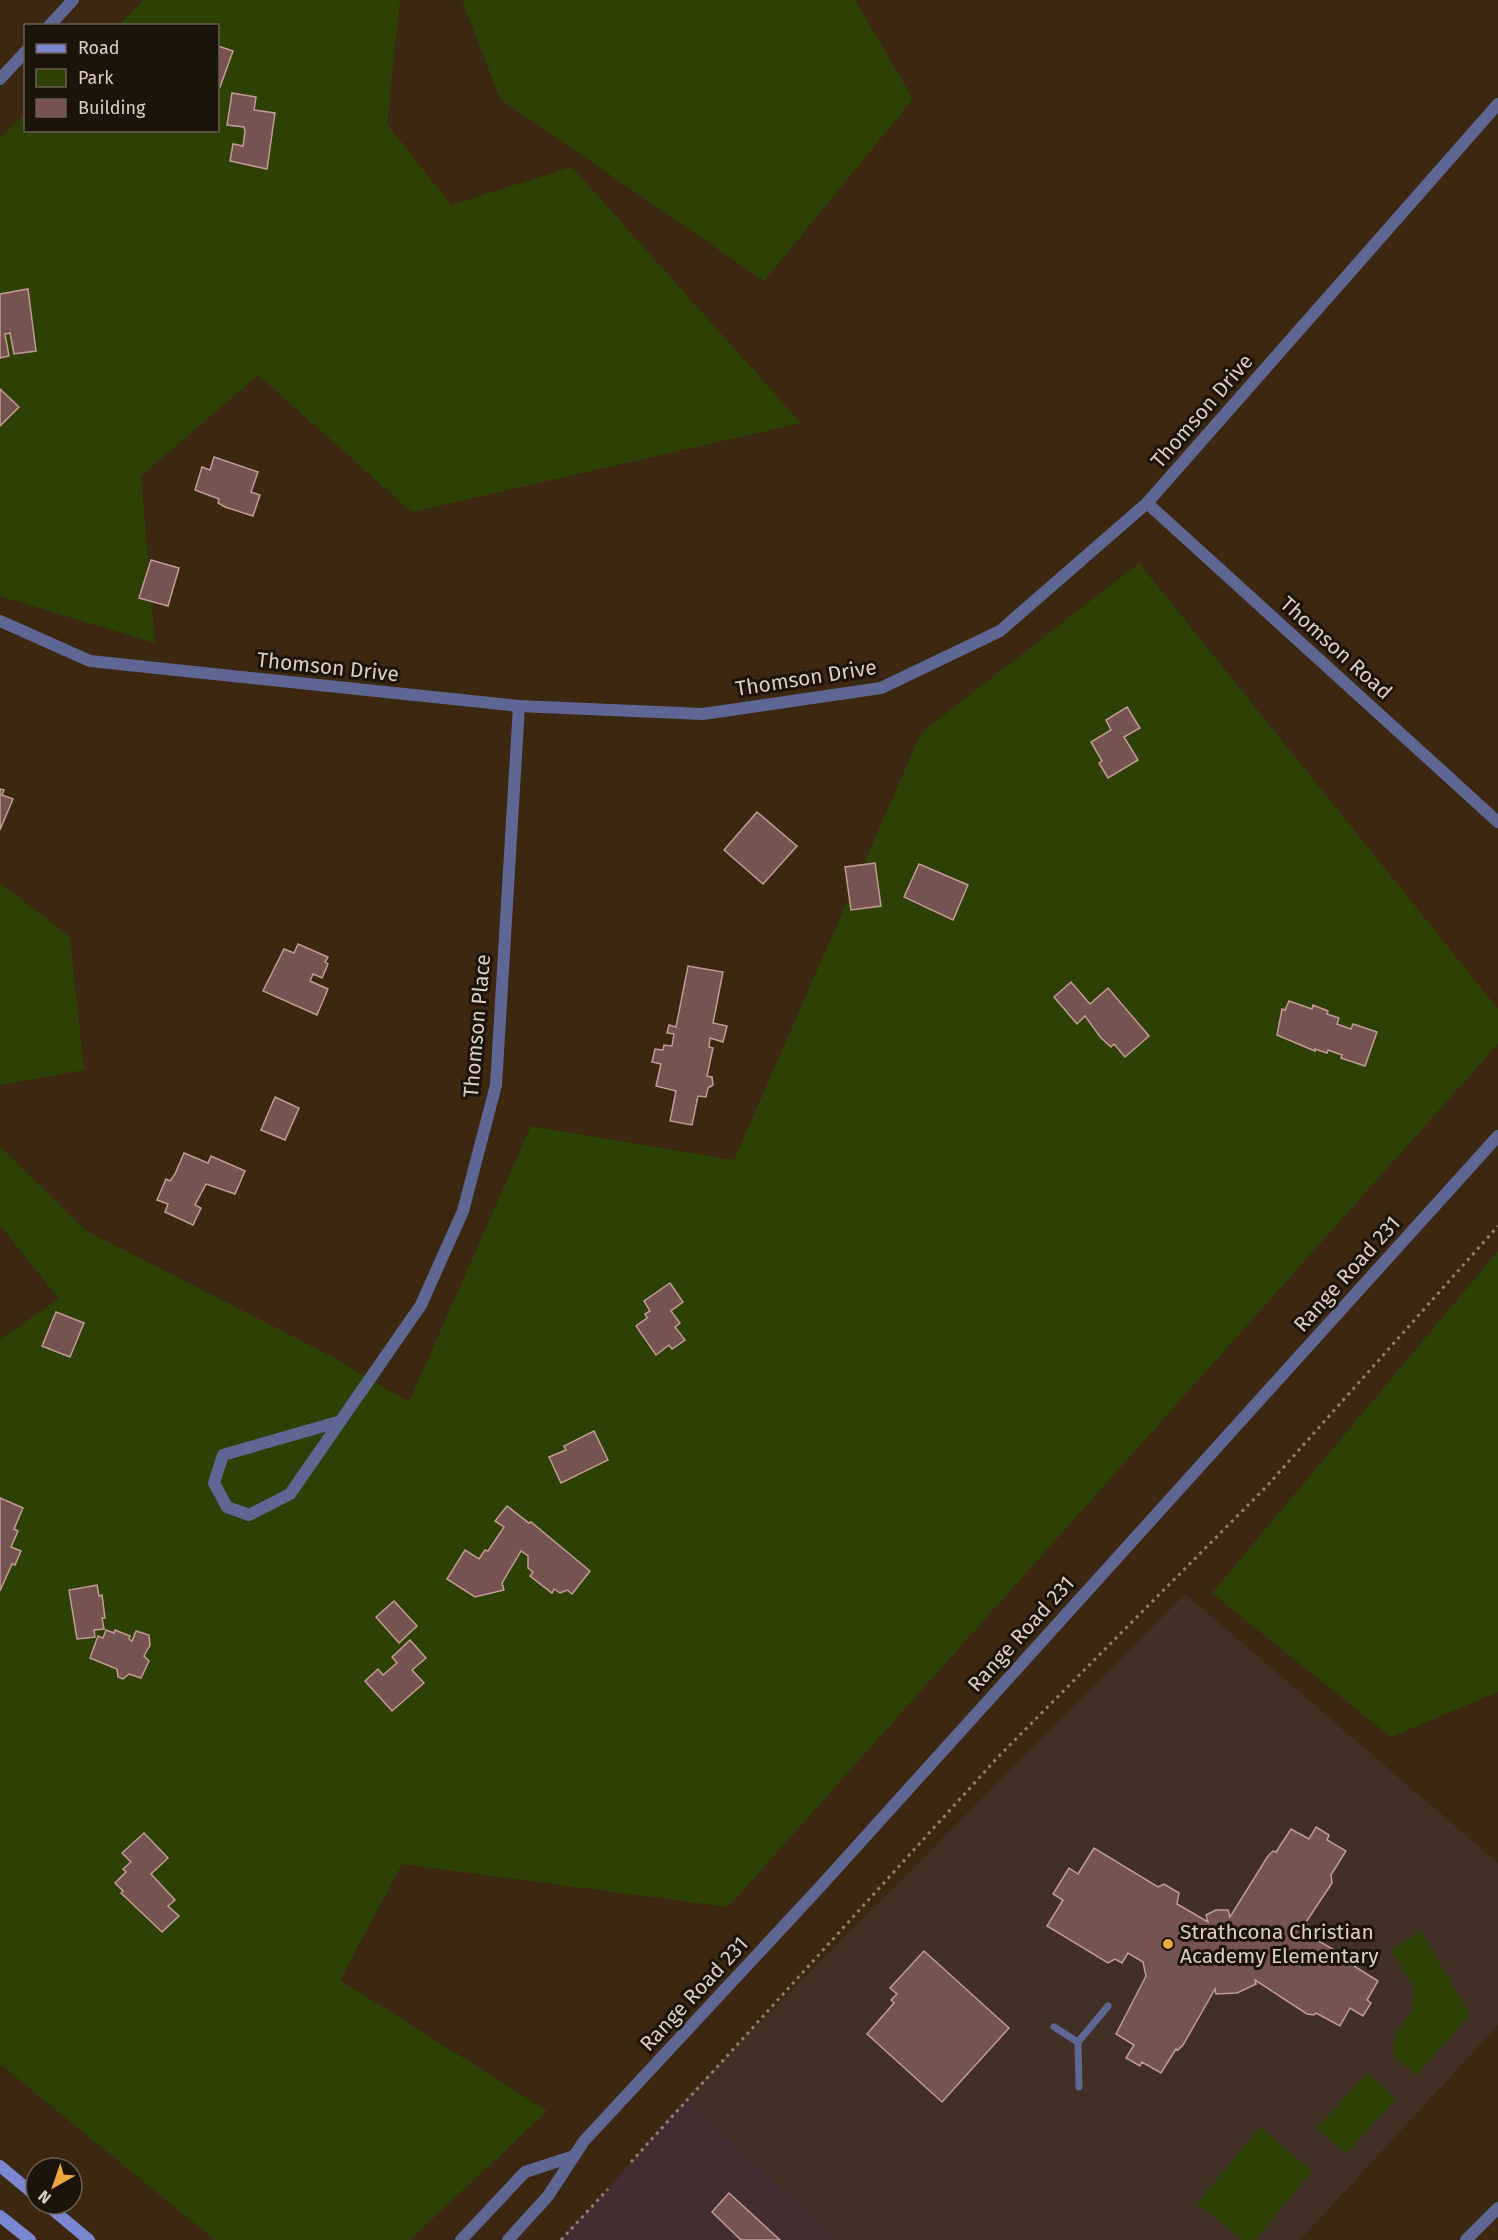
<svg xmlns="http://www.w3.org/2000/svg" width="1498" height="2240" font-family="'Fira Sans',sans-serif">
  <style>
    .commercial { fill: #422e30 }
    .education { fill: #413026 }
    .green { fill: #2e4105 }
    .building { fill: #755350; stroke: #c29b98; stroke-width: 1.5 }
    .lines { fill: none; stroke-linecap: round; stroke-linejoin: round }
    .path { stroke: #90806e; stroke-width: 3; stroke-dasharray: 3 4.5; stroke-linecap: butt }
    .service { stroke: #5e6794; stroke-width: 7 }
    .minor { stroke: #5e6794; stroke-width: 12 }
    .tertiary { stroke: #5e6794; stroke-width: 12 }
    .secondary { stroke: #7a86cf; stroke-width: 12 }
    .poi-dot { fill: #eea73c; stroke: #1c1309; stroke-width: 2 }
    .labels { text-anchor: middle; dominant-baseline: central; stroke-width: 6; stroke-linejoin: round; paint-order: stroke }
    .street-label { font-size: 21px; fill: #dccfc2; stroke: #1c1309 }
    .poi-label { font-size: 21px; fill: #dccfc2; stroke: #1c1309; text-anchor: start }
  </style>
  <rect width="100%" height="100%" fill="#3c2811"/>
  <path class="commercial" d="M685 2098 837 2240H559L608 2189Z"/>
  <path class="education" d="M1185 1594 1498 1863V2025L1300 2240H837L685 2098Z"/>
  <g class="green">
    <path d="M145 0H400L387 124 451 205 572 167 801 423 412 512 258 375 141 476 155 643 0 596V138L25 114 26 130H218V26L118 25Z"/>
    <path d="M462 0H855L913 99 764 281 500 99Z"/>
    <path d="M1139 563 1498 1009V1044L728 1907 402 1864 340 1980 547 2111 410 2240H215L0 2064V1339L59 1299 0 1225V1146L85 1230 329 1355 409 1402 531 1126 734 1160 921 733Z"/>
    <path d="M0 883 70 937 84 1070 0 1085Z"/>
    <path d="M1498 1251V1692L1391 1737 1212 1593Z"/>
    <path d="M1421 1931 1470 2015 1417 2075 1394 2057V2037L1412 2010 1414 1989 1391 1950Z"/>
    <path d="M1367 2073 1396 2099 1346 2154 1317 2128Z"/>
    <path d="M1260 2127 1312 2171 1255 2240H1242L1197 2203Z"/>
  </g>
  <g class="building">
    <path d="M218 46 233 51 220 87 218 86Z"/>
    <path d="M232 93 256 97 254 110 275 113 267 169 230 161 233 144 243 146 245 131 244 127 227 125Z"/>
    <path d="M28 289 36 351 14 354 10 333 5 334 9 356 0 358V294Z"/>
    <path d="M0 389 19 407 0 426Z"/>
    <path d="M214 457 258 472 251 492 260 495 253 516 225 507 218 503 219 499 195 490 202 467 210 470Z"/>
    <path d="M151 560 179 568 168 606 139 598Z"/>
    <path d="M1127 707 1140 728 1124 737 1138 760 1108 778 1099 763 1102 761 1091 742 1111 730 1106 720Z"/>
    <path d="M0 789 4 790 2 795 13 799 0 830Z"/>
    <path d="M757 812 797 846 763 884 724 850Z"/>
    <path d="M875 863 881 906 851 910 845 867Z"/>
    <path d="M919 864 968 885 953 920 904 897Z"/>
    <path d="M298 944 328 957 325 962 328 964 322 978 313 974 310 981 328 989 317 1015 263 991 284 949 294 953Z"/>
    <path d="M688 966 723 972 713 1023 727 1026 723 1042 710 1038 709 1047 713 1048 707 1076 712 1077 713 1085 708 1088 706 1097 698 1096 692 1125 670 1121 676 1091 656 1086 661 1064 652 1062 655 1049 663 1050 664 1045 672 1046 674 1034 667 1033 669 1025 676 1027Z"/>
    <path d="M1071 982 1090 1004 1108 988 1149 1036 1125 1057 1114 1044 1111 1047 1101 1038 1085 1016 1077 1024 1054 997Z"/>
    <path d="M1289 1001 1312 1009 1313 1005 1328 1011 1327 1014 1339 1018 1337 1024 1351 1029 1353 1024 1377 1032 1365 1066 1341 1058 1342 1055 1328 1050 1327 1053 1315 1049V1051L1277 1035 1282 1009 1285 1010Z"/>
    <path d="M275 1097 299 1108 285 1140 261 1130Z"/>
    <path d="M184 1153 208 1163 211 1156 245 1171 235 1194 206 1184 195 1205 201 1208 193 1225 165 1212 168 1204 157 1200 166 1179 170 1181 175 1174Z"/>
    <path d="M670 1283 683 1302 671 1311 680 1323 675 1327 685 1340 672 1349 669 1345 656 1355 636 1326 647 1318 645 1314 650 1311 644 1301Z"/>
    <path d="M56 1312 84 1323 70 1357 42 1346Z"/>
    <path d="M594 1431 608 1460 561 1483 549 1457 566 1450 564 1446Z"/>
    <path d="M0 1498 23 1508 14 1529 18 1531 11 1547 21 1551 15 1565 12 1564 0 1591Z"/>
    <path d="M507 1506 529 1523 531 1522 590 1571 572 1594 567 1590 560 1593 554 1589 552 1593 530 1576 533 1572 528 1568V1556L521 1551 502 1583 504 1590 475 1597 447 1579 465 1550 479 1559 485 1550 488 1551 504 1527 495 1521Z"/>
    <path d="M97 1585 99 1596 102 1595 105 1618H102L104 1629 94 1630 95 1637 77 1639 69 1590Z"/>
    <path d="M394 1601 417 1626 399 1643 376 1617Z"/>
    <path d="M106 1630 114 1633 115 1630 130 1636 129 1639 132 1641 136 1631 149 1635 150 1645 144 1656 149 1661 141 1678 129 1674 123 1679 118 1677 117 1669 90 1658 98 1636 103 1638Z"/>
    <path d="M410 1640 426 1658 412 1670 424 1683 392 1711 365 1681 378 1669 383 1675 397 1663 392 1657Z"/>
    <path d="M1316 1827 1329 1835 1327 1840 1346 1851 1331 1875 1332 1883 1306 1922 1312 1933 1310 1936 1350 1959 1354 1966 1378 1981 1367 2000 1371 2003 1363 2016 1350 2008 1340 2026 1316 2013 1314 2015 1307 2014 1255 1980 1256 1984 1237 1993 1216 1994 1215 1989 1183 2045 1178 2050 1176 2049 1161 2073 1142 2062 1140 2066 1126 2058 1134 2045 1116 2034 1146 1976 1143 1962 1128 1953 1122 1963 1115 1959 1108 1963 1047 1926 1063 1900 1053 1894 1069 1868 1078 1874 1094 1848 1158 1887 1164 1884 1179 1893 1177 1904 1208 1922 1206 1915 1216 1910H1228L1230 1917 1268 1856 1273 1851 1276 1852 1291 1829 1309 1839Z"/>
    <path d="M144 1833 168 1858 151 1874 175 1900 168 1906 179 1916 162 1932 121 1893 123 1891 115 1883 126 1872 123 1869 131 1862 122 1853Z"/>
    <path d="M924 1951 1009 2028 942 2102 867 2034 894 2003 891 2000 897 1994 890 1988Z"/>
    <path d="M729 2193 780 2240H741L712 2212Z"/>
  </g>
  <g class="lines">
    <g class="path">
      <path d="M631 2162 998 1757 1266 1487 1498 1226"/>
      <path d="M561 2240 608 2189"/>
    </g>
    <g class="service">
      <path d="M1054 2027 1078 2042"/>
      <path d="M1079 2087 1078 2042 1108 2006"/>
    </g>
    <g class="minor">
      <path d="M49 26 73 0"/>
      <path d="M0 79 26 51"/>
      <path d="M1147 503 1498 822"/>
      <path d="M0 621 90 661 519 706 703 714 881 688 1000 631 1147 503 1498 104"/>
      <path d="M341 1421 223 1455 214 1483 227 1507 249 1515 290 1494 421 1305 463 1211 496 1085 519 706"/>
      <path d="M1466 2240 1498 2208"/>
    </g>
    <g class="tertiary">
      <path d="M461 2240 525 2172 571 2157"/>
      <path d="M508 2240 548 2196 584 2141 819 1888 1498 1136"/>
    </g>
    <g class="secondary">
      <path d="M0 2166 36 2196"/>
      <path d="M46 2204 89 2240"/>
      <path d="M0 2216 30 2240"/>
    </g>
  </g>
  <circle class="poi-dot" cx="1168" cy="1944" r="6"/>
  <g class="labels">
    <g class="street-label">
      <text transform="translate(1202 411) rotate(-49)">Thomson Drive</text>
      <text transform="translate(1336 648) rotate(42)">Thomson Road</text>
      <text transform="translate(328 667) rotate(6)">Thomson Drive</text>
      <text transform="translate(806 678) rotate(-9)">Thomson Drive</text>
      <text transform="translate(477 1026) rotate(-85)">Thomson Place</text>
      <text transform="translate(1347 1274) rotate(-48)">Range Road 231</text>
      <text transform="translate(1021 1634) rotate(-48)">Range Road 231</text>
      <text transform="translate(694 1994) rotate(-47)">Range Road 231</text>
    </g>
    <g class="poi-label">
      <text x="1180" y="1932">Strathcona Christian<tspan x="1180" dy="24">Academy Elementary</tspan></text>
    </g>
  </g>
  <rect x="24" y="24" width="195" height="108" fill="#1c1309" stroke="#695e53" stroke-width="1.5"/>
  <rect x="36" y="44" width="30" height="9" fill="#7a86cf" stroke="#695e53" stroke-width="1.5"/>
  <text x="78" y="54" font-size="18" fill="#dccfc2">Road</text>
  <rect x="36" y="69" width="30" height="18" fill="#2e4105" stroke="#695e53" stroke-width="1.5"/>
  <text x="78" y="84" font-size="18" fill="#dccfc2">Park</text>
  <rect x="36" y="99" width="30" height="18" fill="#755350" stroke="#695e53" stroke-width="1.5"/>
  <text x="78" y="114" font-size="18" fill="#dccfc2">Building</text>
  <g transform="translate(54 2186) rotate(220)"><circle r="28" fill="#1c1309" stroke="#695e53" stroke-width="1.5"/>
  <path d="M0-4.5L10 22L0 15L-10 22Z" fill="#eea73c"/>
  <text y="-9" font-size="16" font-weight="bold" text-anchor="middle" fill="#dccfc2">N</text>
  </g>
</svg>
